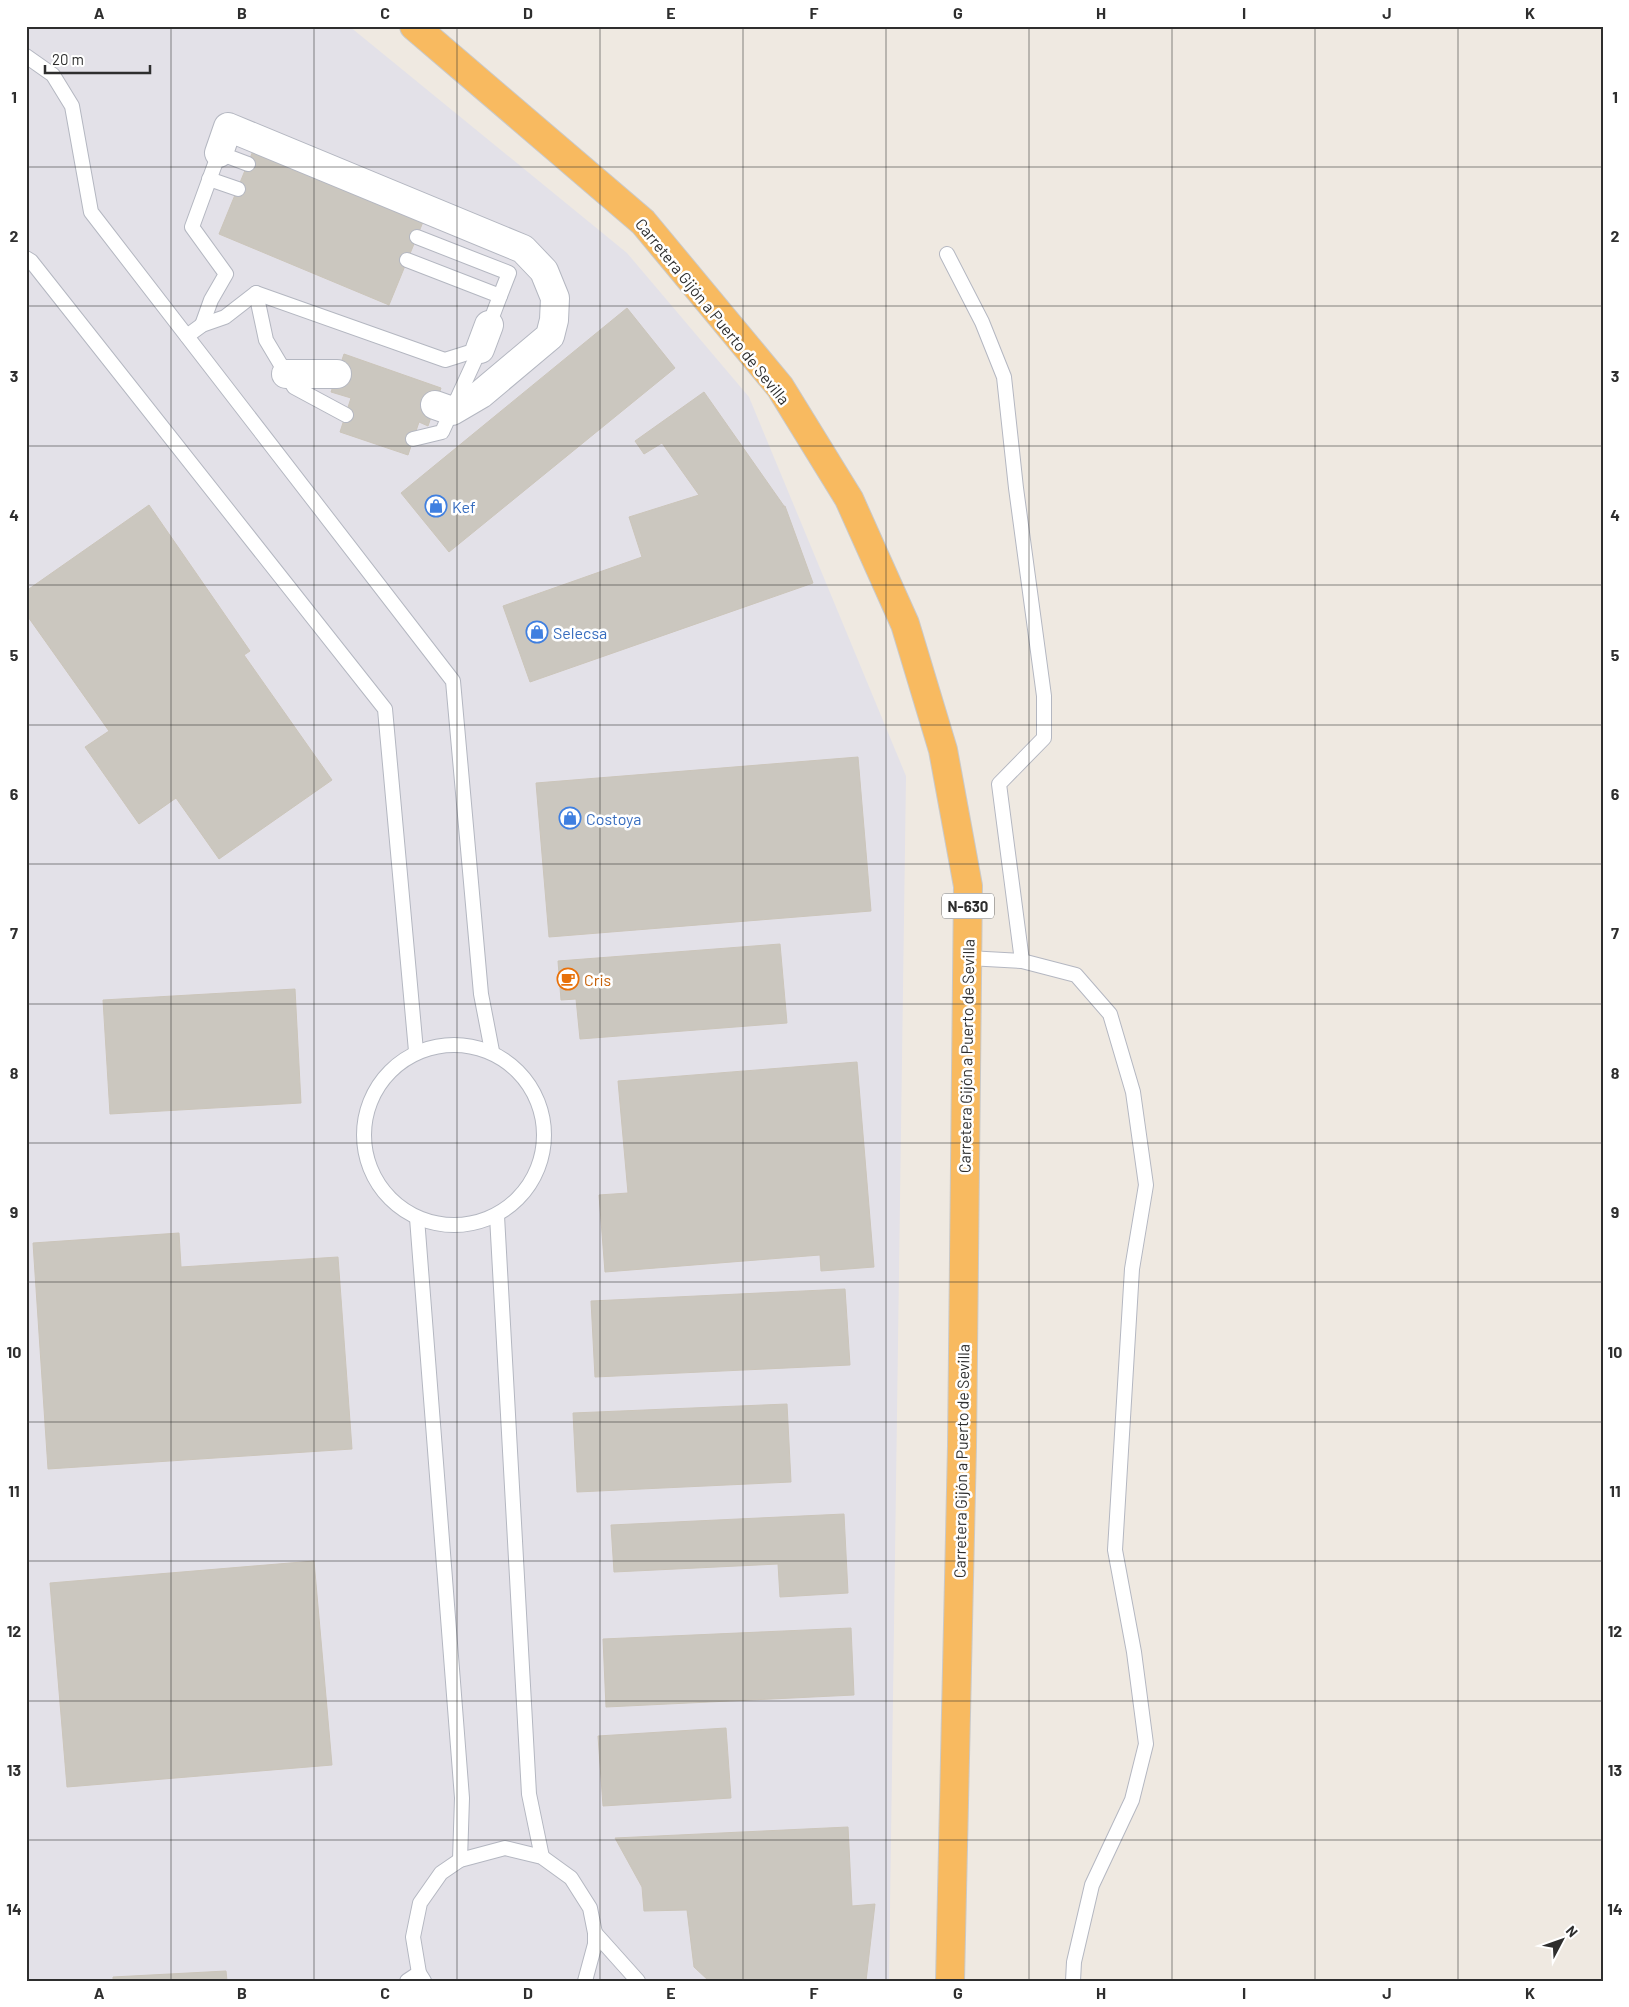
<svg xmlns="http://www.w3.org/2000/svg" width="1629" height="2007" font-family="Barlow,sans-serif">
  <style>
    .industrial { fill: #e3e1e8 }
    .building { fill: #cbc7bf; stroke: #cbc5ba }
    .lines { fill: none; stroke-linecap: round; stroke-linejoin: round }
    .service-casing { stroke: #b4b7c1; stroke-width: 16 }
    .minor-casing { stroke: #b4b7c1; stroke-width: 30 }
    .trunk-casing { stroke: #c9c9c9; stroke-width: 30 }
    .service { stroke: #fff; stroke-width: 14 }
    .minor { stroke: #fff; stroke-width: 28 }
    .trunk { stroke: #f8ba60; stroke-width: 28 }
    .grid { fill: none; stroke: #2e2e2e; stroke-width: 1; stroke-opacity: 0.55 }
    .labels { text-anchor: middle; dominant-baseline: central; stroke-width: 5; stroke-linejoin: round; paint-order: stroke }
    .shield { fill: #fff; stroke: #6d6d6d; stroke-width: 1 }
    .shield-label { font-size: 15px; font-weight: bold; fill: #2e2e2e }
    .street-label { font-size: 16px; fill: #2e2e2e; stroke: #fff }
    .shop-label { font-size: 16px; fill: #366cbe; stroke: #fff; text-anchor: start }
    .food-label { font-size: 16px; fill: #c56008; stroke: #fff; text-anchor: start }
    .neatline { fill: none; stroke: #2e2e2e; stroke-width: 2 }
    .grid-label { font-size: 16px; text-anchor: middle; font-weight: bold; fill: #2e2e2e }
  </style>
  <rect width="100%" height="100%" fill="#efe9e1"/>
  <path class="industrial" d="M26 26H349L627 253 749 397 906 776 889 1981H26Z"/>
  <g class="building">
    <path d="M255 146 425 217 389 305 219 234Z"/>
    <path d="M627 308 675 368 449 552 401 493Z"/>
    <path d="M344 354 441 388 428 426 419 422 408 455 340 432 351 398 331 392Z"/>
    <path d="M704 392 784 506 782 507 785 506 813 583 530 682 503 606 642 557 629 517 699 495 662 443 644 454 635 441Z"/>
    <path d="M149 505 250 651 244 655 332 780 219 859 176 798 139 824 85 747 109 731 26 614V591Z"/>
    <path d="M858 757 871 911 549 937 536 783Z"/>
    <path d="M780 944 787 1023 580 1039 576 999 561 1000 558 961Z"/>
    <path d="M295 989 301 1103 110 1114 103 1000Z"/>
    <path d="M857 1062 874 1267 821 1271 820 1255 605 1272 599 1195 628 1193 618 1081Z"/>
    <path d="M179 1233 181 1267 338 1257 352 1449 48 1469 33 1243Z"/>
    <path d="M845 1289 850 1365 595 1377 591 1301Z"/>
    <path d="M787 1404 791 1482 577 1492 573 1413Z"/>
    <path d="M844 1514 848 1593 780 1597 778 1564 614 1572 611 1525Z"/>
    <path d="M314 1561 332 1765 67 1787 50 1583Z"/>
    <path d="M851 1628 854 1695 606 1707 603 1639Z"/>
    <path d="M726 1728 731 1798 603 1806 598 1736Z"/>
    <path d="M848 1827 852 1906 875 1904 866 1981H709L694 1967 687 1910 644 1911 642 1887 615 1838Z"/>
    <path d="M226 1971 227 1981H113V1977Z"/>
  </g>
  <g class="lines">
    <g class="service-casing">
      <g id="service">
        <path d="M26 56 53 75 72 106 91 212 453 681 481 994 492 1051"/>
        <path d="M209 179 238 189"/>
        <path d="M417 237 509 273 500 296"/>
        <path d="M947 254 982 322 1004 377 1016 488 1044 696V738L999 784 1022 961"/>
        <path d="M26 258 31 261 385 709 416 1051"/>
        <path d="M407 260 500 296 489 325"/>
        <path d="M256 293 266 340 294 387 346 415"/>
        <path d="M202 325 211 300 226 274 192 227 219 153 248 164"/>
        <path d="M187 336 202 325 225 317 256 293 445 360 480 349"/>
        <path d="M413 439 442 432 480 349"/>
        <path d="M968 958 1022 961 1076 975 1110 1014 1133 1092 1146 1185 1132 1269 1115 1550 1134 1652 1146 1744 1132 1800 1092 1885 1074 1962 1073 1981"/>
        <circle cx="454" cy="1135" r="90"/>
        <path d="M497 1216 529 1794 542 1857"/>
        <path d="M417 1218 462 1798 460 1860"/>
        <path d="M595 1933 638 1981"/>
        <path d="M407 1981 419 1973"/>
        <path d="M424 1981 419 1973 413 1937 420 1903 441 1873 460 1860 505 1848 542 1857 571 1878 590 1908 595 1933V1944L585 1981"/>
      </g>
    </g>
    <g class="minor-casing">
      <g id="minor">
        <path d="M219 153 228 127 523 249 544 271 555 298 554 320 550 336 481 394 452 411 435 405"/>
        <path d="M480 349 489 325"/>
        <path d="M286 374H337"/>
      </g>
    </g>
    <g class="trunk-casing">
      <path id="trunk" d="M414 26 643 222 780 387 849 499 905 624 943 750 968 886 962 1446 950 1981"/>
    </g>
    <use href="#service" class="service"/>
    <use href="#minor" class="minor"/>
    <use href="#trunk" class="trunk"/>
  </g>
  <path class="grid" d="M171 26V1981M314 26V1981M457 26V1981M600 26V1981M743 26V1981M886 26V1981M1029 26V1981M1172 26V1981M1315 26V1981M1458 26V1981M26 167H1603M26 306H1603M26 446H1603M26 585H1603M26 725H1603M26 864H1603M26 1004H1603M26 1143H1603M26 1282H1603M26 1422H1603M26 1561H1603M26 1701H1603M26 1840H1603"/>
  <defs>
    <g id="shop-ring" transform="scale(1.125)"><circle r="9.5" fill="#fff" stroke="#3f7fe0" stroke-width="1.5"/><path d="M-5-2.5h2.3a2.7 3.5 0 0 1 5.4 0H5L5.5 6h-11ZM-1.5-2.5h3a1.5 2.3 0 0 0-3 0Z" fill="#3f7fe0"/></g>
    <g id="cafe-ring" transform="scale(1.125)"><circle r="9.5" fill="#fff" stroke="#e8710a" stroke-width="1.5"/><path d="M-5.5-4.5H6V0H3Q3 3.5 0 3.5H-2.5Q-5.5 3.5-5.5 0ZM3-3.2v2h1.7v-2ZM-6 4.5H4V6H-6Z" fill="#e8710a"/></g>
  </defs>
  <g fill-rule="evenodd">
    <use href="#shop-ring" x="436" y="506"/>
    <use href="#shop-ring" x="537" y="632"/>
    <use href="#shop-ring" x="570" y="818"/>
    <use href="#cafe-ring" x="568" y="979"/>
  </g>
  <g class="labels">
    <rect class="shield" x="942" y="893.5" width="52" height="25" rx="4"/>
    <g class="shield-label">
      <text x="968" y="906">N-630</text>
    </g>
    <g class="street-label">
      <text transform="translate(713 311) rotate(51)">Carretera Gijón a Puerto de Sevilla</text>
      <text transform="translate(966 1056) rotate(-89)">Carretera Gijón a Puerto de Sevilla</text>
      <text transform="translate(961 1461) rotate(-89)">Carretera Gijón a Puerto de Sevilla</text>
    </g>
    <g class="shop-label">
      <text x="452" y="506">Kef</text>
      <text x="553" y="632">Selecsa</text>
      <text x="586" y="818">Costoya</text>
    </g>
    <g class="food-label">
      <text x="584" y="979">Cris</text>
    </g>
  </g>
  <rect width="1629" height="2007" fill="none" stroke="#ffffff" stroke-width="55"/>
  <g transform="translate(1562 1940) rotate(49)" stroke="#ffffff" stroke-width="4" paint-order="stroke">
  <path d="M0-4L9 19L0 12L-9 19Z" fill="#2e2e2e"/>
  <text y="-8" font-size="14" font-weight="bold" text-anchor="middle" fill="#2e2e2e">N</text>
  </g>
  <path d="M45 65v8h105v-8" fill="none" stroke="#2e2e2e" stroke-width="2.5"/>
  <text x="52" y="65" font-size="15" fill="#2e2e2e" stroke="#ffffff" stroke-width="4" paint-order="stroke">20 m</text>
  <rect x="28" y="28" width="1574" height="1952" class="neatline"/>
  <g class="grid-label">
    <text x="99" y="19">A</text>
    <text x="242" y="19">B</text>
    <text x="385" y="19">C</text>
    <text x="528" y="19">D</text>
    <text x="671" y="19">E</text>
    <text x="814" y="19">F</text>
    <text x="958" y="19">G</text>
    <text x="1101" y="19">H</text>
    <text x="1244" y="19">I</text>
    <text x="1387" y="19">J</text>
    <text x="1530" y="19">K</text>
    <text x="14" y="103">1</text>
    <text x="1615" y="103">1</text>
    <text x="14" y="242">2</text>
    <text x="1615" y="242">2</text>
    <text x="14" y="382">3</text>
    <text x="1615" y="382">3</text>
    <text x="14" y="521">4</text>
    <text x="1615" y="521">4</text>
    <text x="14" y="661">5</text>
    <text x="1615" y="661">5</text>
    <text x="14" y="800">6</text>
    <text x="1615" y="800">6</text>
    <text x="14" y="939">7</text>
    <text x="1615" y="939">7</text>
    <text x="14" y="1079">8</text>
    <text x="1615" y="1079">8</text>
    <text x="14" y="1218">9</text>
    <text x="1615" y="1218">9</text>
    <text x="14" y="1358">10</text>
    <text x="1615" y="1358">10</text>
    <text x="14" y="1497">11</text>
    <text x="1615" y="1497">11</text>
    <text x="14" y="1637">12</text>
    <text x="1615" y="1637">12</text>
    <text x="14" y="1776">13</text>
    <text x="1615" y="1776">13</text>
    <text x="14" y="1915">14</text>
    <text x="1615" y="1915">14</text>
    <text x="99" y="1999">A</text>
    <text x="242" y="1999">B</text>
    <text x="385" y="1999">C</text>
    <text x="528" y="1999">D</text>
    <text x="671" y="1999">E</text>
    <text x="814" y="1999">F</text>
    <text x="958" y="1999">G</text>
    <text x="1101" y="1999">H</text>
    <text x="1244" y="1999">I</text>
    <text x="1387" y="1999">J</text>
    <text x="1530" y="1999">K</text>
  </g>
</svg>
